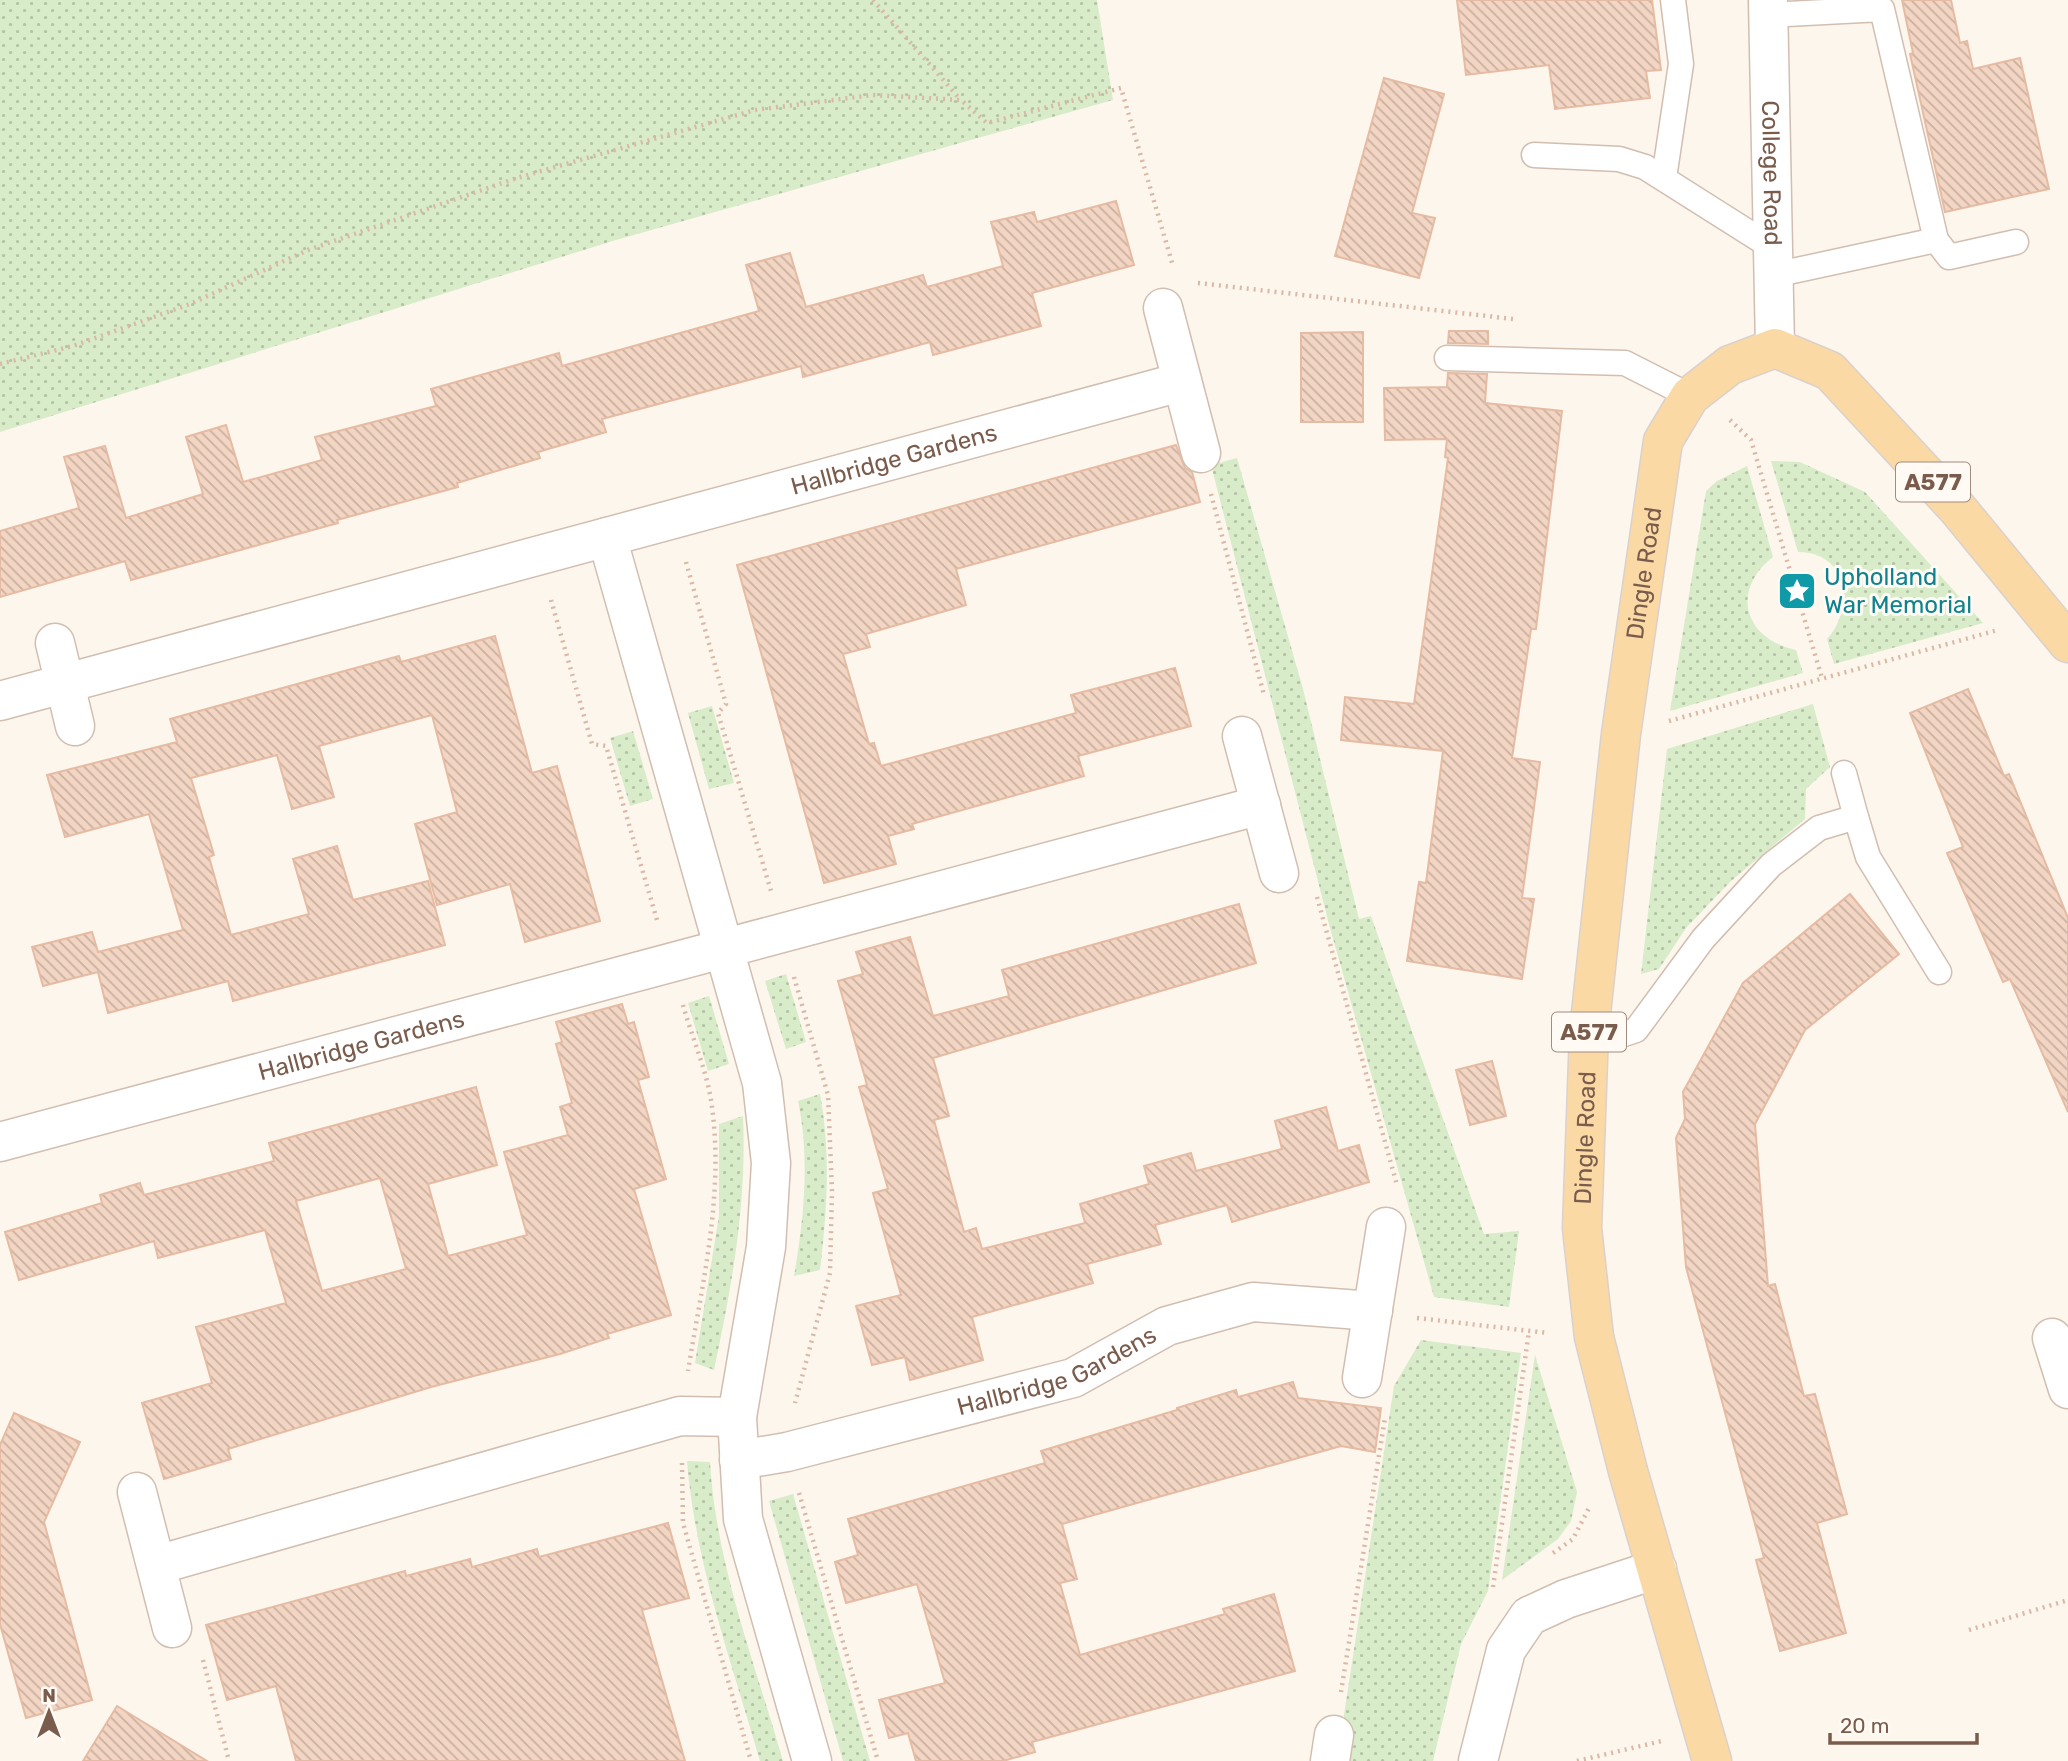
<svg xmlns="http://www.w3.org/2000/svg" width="2068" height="1761" font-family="Rubik,sans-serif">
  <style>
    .grass { fill: url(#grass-dots) }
    .building { fill: url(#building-back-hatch); stroke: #e6bba3; stroke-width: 2; fill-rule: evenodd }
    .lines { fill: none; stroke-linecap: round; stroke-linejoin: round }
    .service-casing { stroke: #d1beb0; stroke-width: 27 }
    .minor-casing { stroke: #d1beb0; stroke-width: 41 }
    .tertiary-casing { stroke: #d1beb0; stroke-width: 41 }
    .primary-casing { stroke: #dad1cd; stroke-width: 41 }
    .path { stroke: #d9b8a5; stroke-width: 4.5; stroke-dasharray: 2 5; stroke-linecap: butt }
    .service { stroke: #fff; stroke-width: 24 }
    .minor { stroke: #fff; stroke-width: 38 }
    .tertiary { stroke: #fff; stroke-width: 38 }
    .primary { stroke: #fbd9a5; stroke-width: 38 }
    .labels { text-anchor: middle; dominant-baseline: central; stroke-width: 6; stroke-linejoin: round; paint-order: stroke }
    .shield { fill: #fffaf3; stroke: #a28b7f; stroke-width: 2 }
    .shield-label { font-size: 23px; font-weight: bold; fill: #7a5c4d }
    .street-label { font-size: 24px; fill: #7a5c4d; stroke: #fffaf3 }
    .culture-label { font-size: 24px; fill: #0d838f; stroke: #fffaf3; text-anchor: start }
  </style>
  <defs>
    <pattern id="grass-dots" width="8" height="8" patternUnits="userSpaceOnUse" patternTransform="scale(1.75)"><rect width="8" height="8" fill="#d8ecc9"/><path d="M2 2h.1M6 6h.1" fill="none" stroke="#b4c2a5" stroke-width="1.8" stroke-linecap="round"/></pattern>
    <pattern id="building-back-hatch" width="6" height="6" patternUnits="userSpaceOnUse" patternTransform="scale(1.75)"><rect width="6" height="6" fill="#f3d5c3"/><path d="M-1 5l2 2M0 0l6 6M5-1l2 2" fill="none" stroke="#cab0a1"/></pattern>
  </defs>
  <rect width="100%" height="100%" fill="#fdf6ec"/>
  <g class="grass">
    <path d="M0 0H1097L1113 100 616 240 0 432Z"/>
    <path d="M1237 458 1303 689 1359 919 1371 916 1484 1234 1519 1231 1509 1307 1434 1297 1330 928 1211 465Z"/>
    <path d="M1771 461 1800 462 1865 492 1983 623 1834 664 1827 639C1855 608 1849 552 1798 552Z"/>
    <path d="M1747 466 1773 557C1730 590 1744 639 1796 650L1803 673 1670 711 1706 491 1717 481Z"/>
    <path d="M1813 704 1830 767 1806 789 1805 819 1731 881 1686 928 1659 969 1641 974 1667 749Z"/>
    <path d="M712 706 734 783 709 789 688 713Z"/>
    <path d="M633 731 653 799 630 806 610 738Z"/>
    <path d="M786 974 806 1042 786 1049 765 981Z"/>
    <path d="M709 996 729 1064 708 1071 688 1003Z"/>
    <path d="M820 1094C831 1152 827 1211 820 1270L794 1276C804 1219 810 1158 798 1101Z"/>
    <path d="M743 1116C747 1204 732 1285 714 1370L695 1363 719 1216V1124Z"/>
    <path d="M1421 1340 1521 1353 1488 1591 1461 1644 1433 1761H1337L1394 1386Z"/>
    <path d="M1535 1355 1577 1492 1571 1521 1558 1539 1502 1580Z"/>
    <path d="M687 1461 710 1462C716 1565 755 1663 783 1761H760C732 1663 695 1563 687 1461Z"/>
    <path d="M793 1494 870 1761H843L769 1501Z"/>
  </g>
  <g class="building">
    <path d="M1457 0H1652L1661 70 1646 71 1650 98 1555 109 1549 65 1466 75Z"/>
    <path d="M1902 0H1951L1960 43 1967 41 1973 69 2020 58 2049 189 1945 212 1910 54 1913 53Z"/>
    <path d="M1384 78 1444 94 1412 213 1435 218 1419 278 1335 256Z"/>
    <path d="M1116 201 1134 265 1032 293 1041 326 933 355 930 342 803 377 801 366 602 419 606 432 538 452 540 458 457 483 458 487 337 520 338 523 291 536 131 580 125 561 0 597V531L79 508 64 457 105 446 126 518 203 494 186 437 226 425 243 482 322 460 315 437 436 406 431 389 559 353 562 366 759 311 746 265 790 253 806 307 923 275 927 287 1003 266 991 222 1034 212 1037 222Z"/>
    <path d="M1449 331H1488V344L1448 343Z"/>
    <path d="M1363 332V422H1301V333Z"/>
    <path d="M1448 373 1487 374 1485 403 1562 411 1536 629H1531L1512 758 1540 762 1522 898 1534 899 1522 979 1407 961 1419 882 1426 883 1443 751 1341 740 1345 697 1414 704 1448 458 1445 457 1447 439 1385 440 1384 388 1447 387Z"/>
    <path d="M1176 445 1185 468 1192 472 1200 502 956 569 966 605 866 634 870 647 843 654 869 744 874 743 881 766 1076 713 1071 695 1175 668 1191 726 1078 756 1084 776 912 824 914 829 888 836 896 864 824 883 737 565Z"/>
    <path d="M495 636 532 773 557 766 600 921 525 942 510 884 437 905 415 824 457 812 432 715 319 746 334 797 292 809 277 755 191 778 214 855 209 857 231 935 309 914 293 859 337 846 353 900 428 881 445 945 233 1001 228 981 108 1013 98 972 43 986 32 947 92 932 98 952 183 930 149 814 65 837 47 775 177 742 170 719 399 656 401 662Z"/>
    <path d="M1968 689 2004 776 2009 774 2068 918V1112L2010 979 2003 982 1947 853 1963 847 1910 713Z"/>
    <path d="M1850 894 1899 954 1805 1030 1755 1124 1768 1286 1775 1284 1804 1396 1815 1394 1847 1514 1817 1523 1846 1633 1780 1651 1756 1560 1764 1558 1686 1267 1676 1138 1685 1119 1683 1092 1743 983Z"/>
    <path d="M1239 904 1256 963 933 1058 949 1116 934 1120 964 1232 976 1228 982 1249 1085 1223 1080 1204 1149 1184 1144 1166 1191 1153 1196 1171 1282 1149 1275 1121 1326 1107 1338 1151 1359 1145 1369 1182 1232 1222 1227 1205 1155 1225 1161 1244 1087 1264 1093 1283 972 1317 983 1360 910 1380 905 1357 872 1365 856 1306 901 1295 873 1193 888 1189 859 1087 867 1085 838 981 863 974 856 952 910 937 933 1016 1009 996 1002 970Z"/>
    <path d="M622 1004 628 1024 634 1022 649 1077 638 1080 666 1179 634 1189 671 1315 607 1334 609 1338 560 1354 431 1387 228 1449 231 1459 164 1479 142 1403 212 1383 196 1327 286 1303 265 1230 158 1258 154 1241 19 1280 5 1232 102 1203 100 1195 140 1183 144 1195 274 1161 269 1143 476 1087 497 1165 428 1184 448 1256 527 1235 504 1152 568 1135 560 1107 572 1103 556 1044 562 1042 556 1022ZM380 1178 406 1269 322 1291 296 1201Z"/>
    <path d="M1492 1061 1506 1116 1470 1125 1456 1070Z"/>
    <path d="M1293 1382 1298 1398 1381 1408 1375 1452 1341 1446 1062 1524 1077 1579 1060 1583 1080 1655 1225 1614 1223 1609 1274 1594 1295 1671 1032 1742 1035 1752 1003 1761H916L908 1733 889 1738 879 1700 945 1683 917 1584 846 1603 835 1562 858 1555 848 1519 1045 1463 1041 1451 1177 1410V1408L1236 1390 1238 1397Z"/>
    <path d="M14 1413 80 1442 44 1522 92 1700 26 1718 0 1624V1445Z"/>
    <path d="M668 1523 689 1598 642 1610 685 1761H296L276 1686 227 1700 206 1625 405 1571 406 1576 470 1559 472 1567 537 1549 539 1557Z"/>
    <path d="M117 1706 207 1761H83Z"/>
  </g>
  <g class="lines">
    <g class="service-casing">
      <g id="service">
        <path d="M1768 15 1882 9 1936 240 1949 257 2016 242"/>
        <path d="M1534 155 1619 159 1645 167 1773 248"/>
        <path d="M1664 178 1681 64 1673 0"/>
        <path d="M1774 275 1936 240"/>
        <path d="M1447 358 1625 363 1690 396"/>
        <path d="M1844 773 1856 817"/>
        <path d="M1589 1032 1612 1038 1636 1030 1703 939 1771 865 1819 828 1856 817 1868 857 1939 972"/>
      </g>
    </g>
    <g class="minor-casing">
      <g id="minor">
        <path d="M1163 308 1201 453"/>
        <path d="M607 537 762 1083 771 1163 766 1247 737 1417 743 1519 812 1761"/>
        <path d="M55 643 75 726"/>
        <path id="s1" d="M0 701 1181 382"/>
        <path d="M1242 736 1279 873"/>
        <path id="s2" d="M0 1142 1261 805"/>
        <path d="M2052 1338 2068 1389"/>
        <path d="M1362 1378 1386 1227"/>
        <path id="s3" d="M739 1460 787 1452 1073 1378 1167 1326 1253 1302 1373 1311"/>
        <path d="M137 1492 172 1628"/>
        <path d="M157 1565 680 1416 737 1417"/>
        <path d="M1330 1761 1334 1735"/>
        <path d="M1478 1761 1506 1650 1529 1616 1566 1599 1657 1569"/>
      </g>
    </g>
    <g class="tertiary-casing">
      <g id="tertiary">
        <path id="s4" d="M1768 0 1775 348"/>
      </g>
    </g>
    <g class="primary-casing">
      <g id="primary">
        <path id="s5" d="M1712 1761 1628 1471 1594 1337 1582 1228 1589 1032 1621 734 1663 441 1690 396 1730 365 1775 348 1830 371 1957 508 2068 643"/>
      </g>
    </g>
    <g class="path">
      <path d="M873 0 960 99"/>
      <path d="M1198 283 1513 319"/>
      <path d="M0 364 73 346 190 304 308 250 517 178 755 110 873 95 961 100 987 123 1121 88 1173 266"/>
      <path d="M1730 420 1751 440 1822 678"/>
      <path d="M1211 494 1264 695"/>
      <path d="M686 562 726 704 718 713 771 891"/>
      <path d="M551 600 592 744 606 746 657 920"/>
      <path d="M1669 721 1998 630"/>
      <path d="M1317 897 1397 1185"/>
      <path d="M794 977 828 1095 832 1192 830 1273 795 1403"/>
      <path d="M683 1005C692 1038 708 1073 712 1107 724 1196 702 1284 688 1371"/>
      <path d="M1417 1318 1548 1333"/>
      <path d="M682 1463 683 1523 751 1761"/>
      <path d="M799 1493 878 1761"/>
      <path d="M1553 1553 1573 1539 1590 1506"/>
      <path d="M1493 1587 1529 1331"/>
      <path d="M1969 1630 2068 1600"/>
      <path d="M203 1660 229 1761"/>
      <path d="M1341 1692 1385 1418"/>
      <path d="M1577 1761 1662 1741"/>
    </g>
    <use href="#service" class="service"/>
    <use href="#minor" class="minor"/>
    <use href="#tertiary" class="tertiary"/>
    <use href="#primary" class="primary"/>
  </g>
  <defs>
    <g id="sight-square" transform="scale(2.0125)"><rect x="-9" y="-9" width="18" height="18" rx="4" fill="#0f9aa8" stroke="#fffaf3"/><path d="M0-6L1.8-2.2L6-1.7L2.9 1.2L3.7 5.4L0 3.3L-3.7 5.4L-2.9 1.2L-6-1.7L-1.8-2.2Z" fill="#fff"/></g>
  </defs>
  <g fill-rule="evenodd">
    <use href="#sight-square" x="1797" y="591"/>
  </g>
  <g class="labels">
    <g class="shield">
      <rect x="1896" y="462.5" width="74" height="39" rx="5"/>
      <rect x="1552" y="1012.5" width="74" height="39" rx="5"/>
    </g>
    <g class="shield-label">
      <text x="1933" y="482">A577</text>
      <text x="1589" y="1032">A577</text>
    </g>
    <g class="street-label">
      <text stroke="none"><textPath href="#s4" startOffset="173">College Road</textPath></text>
      <text stroke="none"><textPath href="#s1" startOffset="926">Hallbridge Gardens</textPath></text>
      <text stroke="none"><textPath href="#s5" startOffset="1208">Dingle Road</textPath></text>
      <text stroke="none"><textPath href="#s2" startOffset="374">Hallbridge Gardens</textPath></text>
      <text stroke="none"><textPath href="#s5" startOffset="640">Dingle Road</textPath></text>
      <text stroke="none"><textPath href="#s3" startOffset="331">Hallbridge Gardens</textPath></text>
    </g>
    <g class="culture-label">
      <text x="1824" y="577">Upholland<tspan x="1824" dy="28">War Memorial</tspan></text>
    </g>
  </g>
  <g transform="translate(49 1712)" stroke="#fffaf3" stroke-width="5" paint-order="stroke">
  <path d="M0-5L12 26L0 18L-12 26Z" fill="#7a5c4d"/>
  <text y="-10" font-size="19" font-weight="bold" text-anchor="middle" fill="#7a5c4d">N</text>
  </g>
  <path d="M1830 1733v10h147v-10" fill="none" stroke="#7a5c4d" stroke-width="3.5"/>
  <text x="1840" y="1733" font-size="21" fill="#7a5c4d" stroke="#fffaf3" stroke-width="5" paint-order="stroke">20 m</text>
</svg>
